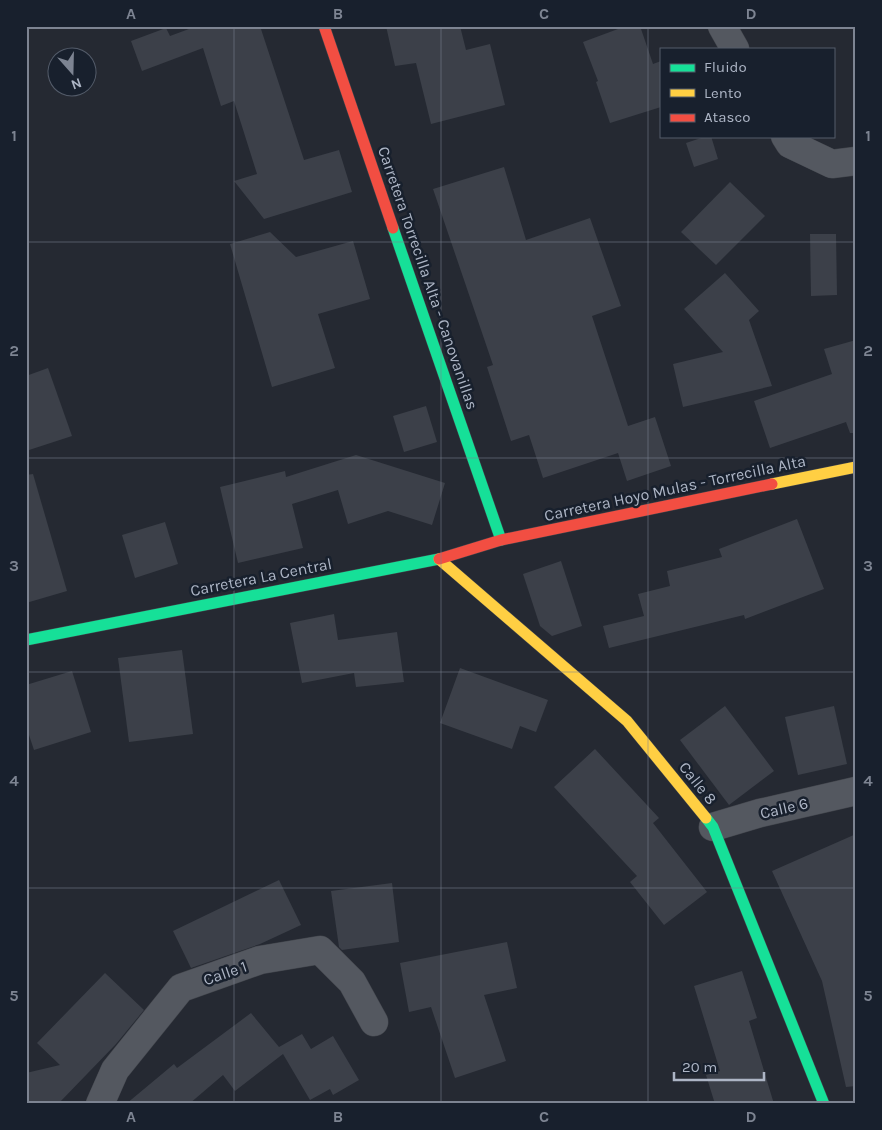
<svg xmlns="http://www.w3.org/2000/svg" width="882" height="1130" font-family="Karla,sans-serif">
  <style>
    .building { fill: #3c4049 }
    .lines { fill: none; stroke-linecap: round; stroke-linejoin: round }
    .street-casing { stroke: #41444b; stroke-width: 29 }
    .fast-casing { stroke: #41444b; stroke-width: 12 }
    .slow-casing { stroke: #41444b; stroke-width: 12 }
    .jam-casing { stroke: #41444b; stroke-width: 12 }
    .street { stroke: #545860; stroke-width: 28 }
    .fast { stroke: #16e098; stroke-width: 11 }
    .slow { stroke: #ffcf43; stroke-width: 11 }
    .jam { stroke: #f24e42; stroke-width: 11 }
    .grid { fill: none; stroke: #7d8492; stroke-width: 1; stroke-opacity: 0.55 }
    .labels { text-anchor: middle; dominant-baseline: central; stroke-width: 5; stroke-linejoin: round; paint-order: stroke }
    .street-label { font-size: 16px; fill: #adb5c5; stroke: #18202d }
    .neatline { fill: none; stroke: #7d8492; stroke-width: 2 }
    .grid-label { font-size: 16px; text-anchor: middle; font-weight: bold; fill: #7d8492 }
  </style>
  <rect width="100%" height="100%" fill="#252932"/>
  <g class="building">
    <path d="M197 26H260L304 160 339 150 352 192 264 219 234 181 257 174 234 101 221 106 203 48 142 71 131 41 166 28 170 36Z"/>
    <path d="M386 26H460L466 50 490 44 505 105 431 124 416 63 395 66Z"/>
    <path d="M626 26H640L653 64 661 61V107L610 123 596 82 598 81 583 42Z"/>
    <path d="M707 136H711L718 159 694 167 686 143Z"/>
    <path d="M504 167 526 240 590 218 621 306 592 316 628 426 655 417 671 466 627 481 618 453 543 478 529 435 511 441 487 367 493 365 433 189Z"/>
    <path d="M730 182 765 216 716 265 681 232Z"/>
    <path d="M270 232 296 257 353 241 370 299 318 314 335 368 272 387 230 244Z"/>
    <path d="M810 234H836L837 295 811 296Z"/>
    <path d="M725 273 759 311 749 320 772 386 683 407 673 364 723 352 684 309Z"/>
    <path d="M856 340V433H850L846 422 770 448 754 401 832 374 824 349Z"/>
    <path d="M48 368 72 436 26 451V376Z"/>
    <path d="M426 406 437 442 404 452 393 416Z"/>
    <path d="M356 455 445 483 432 525 388 511 348 524 338 490 292 504 303 548 238 563 220 487 285 471 286 477Z"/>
    <path d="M33 474 67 591 26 603V475Z"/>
    <path d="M797 519 824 589 745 619 744 615 609 648 603 626 644 616 638 594 670 586 667 571 722 557 719 549Z"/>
    <path d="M165 522 178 564 135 578 122 535Z"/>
    <path d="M561 561 582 626 552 636 540 626 523 574Z"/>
    <path d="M334 614 338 640 397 632 404 682 356 687 354 673 302 683 290 623Z"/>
    <path d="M182 650 193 734 129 742 118 658Z"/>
    <path d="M460 668 548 700 536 732 520 726 512 749 440 723Z"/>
    <path d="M72 671 91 732 34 750 26 726V685Z"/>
    <path d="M725 706 774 771 729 805 680 740Z"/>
    <path d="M834 706 847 764 798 775 785 717Z"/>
    <path d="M595 749 659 818 653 823 707 892 664 925 630 882 637 876 554 787Z"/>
    <path d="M856 834V1086L846 1087 822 981 772 871Z"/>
    <path d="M279 880 301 925 260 944 191 968 173 931Z"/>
    <path d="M392 883 399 942 342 950 339 947 331 891Z"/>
    <path d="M507 942 517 988 484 995 506 1061 455 1078 431 1007 409 1012 400 963Z"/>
    <path d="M742 971 757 1018 749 1021 774 1104H715L706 1075 720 1071 694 986Z"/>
    <path d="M105 973 144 1010 116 1044 58 1104H26V1073L60 1065 37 1043Z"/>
    <path d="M251 1013 279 1047 302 1034 311 1049 333 1036 359 1080 333 1095 330 1089 310 1100 283 1054 235 1091 223 1075 189 1104H126L174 1064 177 1068Z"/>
  </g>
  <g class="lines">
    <g class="street-casing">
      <g id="street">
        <path d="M722 26 735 49"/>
        <path d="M785 136 790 144 832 164 856 161"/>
        <path d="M713 827 760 813 856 791"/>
        <path d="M100 1104 115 1070 181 988 260 960 320 950 352 982 374 1022"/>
      </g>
    </g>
    <g class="fast-casing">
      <g id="fast">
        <path d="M393 228 501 540"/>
        <path d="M26 640 439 559"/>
        <path d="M706 818 713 827 824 1104"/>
      </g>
    </g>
    <g class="slow-casing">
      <g id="slow">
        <path d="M772 484 856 467"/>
        <path d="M439 559 627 721 706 818"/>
      </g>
    </g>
    <g class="jam-casing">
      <g id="jam">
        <path d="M324 26 393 228"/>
        <path d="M439 559 501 540 772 484"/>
      </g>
    </g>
    <use href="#street" class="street"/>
    <use href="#fast" class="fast"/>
    <use href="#slow" class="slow"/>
    <use href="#jam" class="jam"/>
  </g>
  <path class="grid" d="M234 26V1104M441 26V1104M648 26V1104M26 242H856M26 458H856M26 672H856M26 888H856"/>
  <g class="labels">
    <g class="street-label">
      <text transform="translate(428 278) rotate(71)">Carretera Torrecilla Alta - Canovanillas</text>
      <text transform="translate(675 488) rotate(-12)">Carretera Hoyo Mulas - Torrecilla Alta</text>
      <text transform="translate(261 577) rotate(-11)">Carretera La Central</text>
      <text transform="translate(698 783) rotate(51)">Calle 8</text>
      <text transform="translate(784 808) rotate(-13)">Calle 6</text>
      <text transform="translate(225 973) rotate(-19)">Calle 1</text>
    </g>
  </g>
  <rect width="882" height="1130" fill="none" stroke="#18202d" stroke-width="55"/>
  <rect x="660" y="48" width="175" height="90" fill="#18202d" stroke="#545c6a"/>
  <rect x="670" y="64" width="25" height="8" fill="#16e098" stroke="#545c6a"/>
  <text x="704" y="72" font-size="15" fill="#adb5c5">Fluido</text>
  <rect x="670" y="89" width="25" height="8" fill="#ffcf43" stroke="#545c6a"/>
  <text x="704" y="98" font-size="15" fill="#adb5c5">Lento</text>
  <rect x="670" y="114" width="25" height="8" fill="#f24e42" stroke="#545c6a"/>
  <text x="704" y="122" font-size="15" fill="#adb5c5">Atasco</text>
  <g transform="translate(72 72) rotate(160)"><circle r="24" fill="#18202d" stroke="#545c6a"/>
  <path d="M0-4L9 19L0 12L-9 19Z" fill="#7d8492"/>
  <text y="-8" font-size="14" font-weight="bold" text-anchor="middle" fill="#adb5c5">N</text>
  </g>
  <path d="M674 1072v8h90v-8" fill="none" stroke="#adb5c5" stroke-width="2.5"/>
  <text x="682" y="1072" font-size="15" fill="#adb5c5" stroke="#18202d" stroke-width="4" paint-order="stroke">20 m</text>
  <rect x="28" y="28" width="826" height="1074" class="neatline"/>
  <g class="grid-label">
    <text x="131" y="19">A</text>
    <text x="338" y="19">B</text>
    <text x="544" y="19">C</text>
    <text x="751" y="19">D</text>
    <text x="14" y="141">1</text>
    <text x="868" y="141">1</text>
    <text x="14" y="356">2</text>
    <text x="868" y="356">2</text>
    <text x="14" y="571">3</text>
    <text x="868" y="571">3</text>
    <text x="14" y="786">4</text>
    <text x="868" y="786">4</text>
    <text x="14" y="1001">5</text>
    <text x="868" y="1001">5</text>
    <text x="131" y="1122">A</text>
    <text x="338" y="1122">B</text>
    <text x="544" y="1122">C</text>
    <text x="751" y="1122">D</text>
  </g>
</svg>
